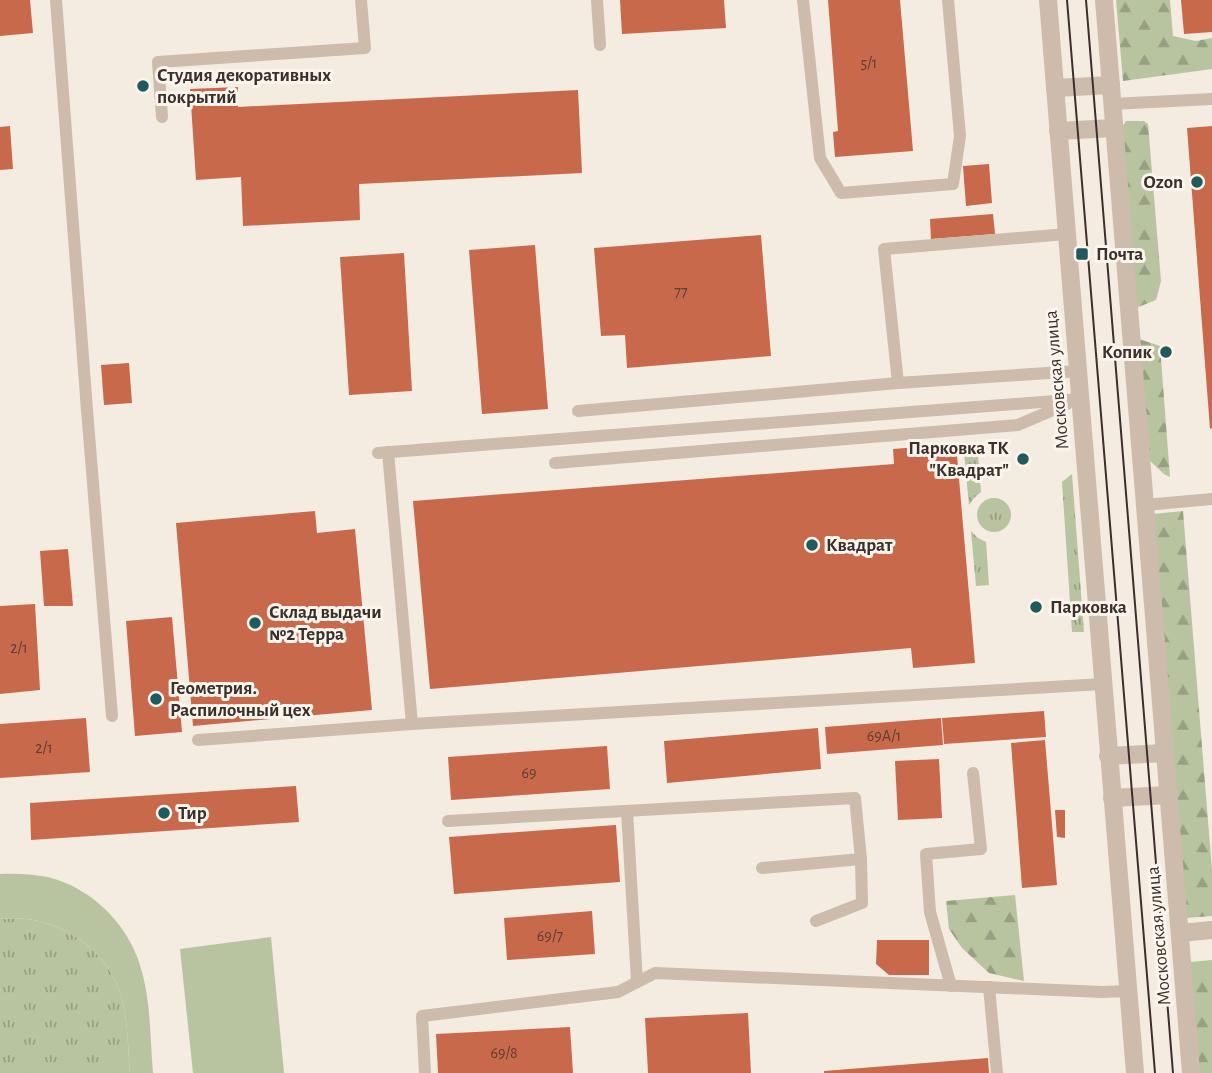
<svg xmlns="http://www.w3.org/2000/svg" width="1212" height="1073" font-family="'Alegreya Sans',sans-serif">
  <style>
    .grass { fill: url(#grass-tufts) }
    .forest { fill: url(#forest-firs) }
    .park { fill: #b8c4a0 }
    .building { fill: #c8694b }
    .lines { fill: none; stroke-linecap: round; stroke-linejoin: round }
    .service { stroke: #cdbbac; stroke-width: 12 }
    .minor { stroke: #cdbbac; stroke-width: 18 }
    .tertiary { stroke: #cdbbac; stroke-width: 18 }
    .tram { stroke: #3b302b; stroke-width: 2 }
    .poi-dot { fill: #1f5a5e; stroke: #fbf5ee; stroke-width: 2.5 }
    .labels { text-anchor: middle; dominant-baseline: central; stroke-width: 6; stroke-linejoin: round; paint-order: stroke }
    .number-label { font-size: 16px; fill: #5e3e33 }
    .poi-label { font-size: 19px; font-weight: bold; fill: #3b302b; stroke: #fbf5ee; text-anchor: start }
    .street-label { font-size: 19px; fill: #3b302b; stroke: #fbf5ee }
  </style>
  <defs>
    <pattern id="grass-tufts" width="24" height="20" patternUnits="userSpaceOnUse" patternTransform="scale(1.75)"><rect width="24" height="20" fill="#b8c4a0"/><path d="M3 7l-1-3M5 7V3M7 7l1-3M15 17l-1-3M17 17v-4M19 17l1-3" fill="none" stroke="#97a083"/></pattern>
    <pattern id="forest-firs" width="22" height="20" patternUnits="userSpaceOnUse" patternTransform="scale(1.75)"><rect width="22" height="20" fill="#b8c4a0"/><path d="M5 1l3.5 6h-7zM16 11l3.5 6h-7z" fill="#97a083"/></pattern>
  </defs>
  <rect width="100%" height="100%" fill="#f4ebe1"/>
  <g class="grass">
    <path d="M977 442 981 492 974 498 969 505 963 443Z"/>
    <path d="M1072 474 1084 632H1072L1062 482Z"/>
    <circle cx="994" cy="515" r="17"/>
    <path d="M971 531 978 538 986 542 989 585 976 586Z"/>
    <path d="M0 919C55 912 111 948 123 1003 128 1026 128 1050 130 1073H0Z"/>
  </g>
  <g class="forest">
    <path d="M1116 0H1170L1173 36 1196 41 1212 38V69L1123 81Z"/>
    <path d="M1126 121H1144L1148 124 1161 281 1156 300 1136 308 1122 127Z"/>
    <path d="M1139 339 1160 346 1170 477 1164 474 1149 460Z"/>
    <path d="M1183 511 1212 870V916L1186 918 1153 514Z"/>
    <path d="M1015 895 1024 981 989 973 962 948 949 929 946 901Z"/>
    <path d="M1212 960V1073H1199L1190 962Z"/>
  </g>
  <g class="park">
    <path d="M0 874C16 873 32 874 48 877 93 888 131 927 142 972 151 1004 150 1040 153 1073H130C128 1050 128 1026 123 1003 111 948 55 912 0 919Z"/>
    <path d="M271 937 284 1073H193L180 949Z"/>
  </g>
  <g class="building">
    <path d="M0 0H30L33 33 0 36Z"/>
    <path d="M620 0H724L726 28 622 34Z"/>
    <path d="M828 0H900L913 151 835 157 833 132 838 131Z"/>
    <path d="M1181 0H1212V32L1184 34Z"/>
    <path d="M238 87V107L578 90 582 173 359 184 360 220 243 226 241 177 196 180 190 89Z"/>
    <path d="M10 126 13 169 0 170V127Z"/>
    <path d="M1212 126V428L1210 429 1187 128Z"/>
    <path d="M989 164 992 203 966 206 963 166Z"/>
    <path d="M993 214 995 234 931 239 930 219Z"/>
    <path d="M761 235 771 356 627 368 625 335 601 336 594 248Z"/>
    <path d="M535 245 548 409 482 414 469 250Z"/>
    <path d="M404 253 412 391 349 395 340 257Z"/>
    <path d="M1161 347H1170V358H1162Z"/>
    <path d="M129 363 132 403 104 405 101 365Z"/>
    <path d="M956 444 975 663 913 668 911 648 430 689 413 501 894 464 893 449Z"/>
    <path d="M315 511 317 533 355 529 372 710 193 726 176 523Z"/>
    <path d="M68 549 73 606H44L40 551Z"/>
    <path d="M35 604 40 690 0 694V606Z"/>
    <path d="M172 617 182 732 135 736 126 621Z"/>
    <path d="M1044 711 1046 737 944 744 942 718Z"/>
    <path d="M86 718 90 772 0 778V724Z"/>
    <path d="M941 718 943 745 827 754 825 727Z"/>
    <path d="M818 728 821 769 667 783 664 741Z"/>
    <path d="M1045 740 1057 885 1022 888 1011 743Z"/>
    <path d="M607 746 610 789 451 800 448 757Z"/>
    <path d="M939 759 942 818 898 820 895 761Z"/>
    <path d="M296 786 299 822 31 840 30 803Z"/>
    <path d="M1055 810H1065V838L1057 837Z"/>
    <path d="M616 825 620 882 454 894 449 837Z"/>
    <path d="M592 911 595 954 507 960 504 918Z"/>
    <path d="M877 940H929V975H889L876 964Z"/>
    <path d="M748 1013 751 1073H648L645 1018Z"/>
    <path d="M570 1027 573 1073H438L436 1034Z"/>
    <path d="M988 1058 989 1073H824V1071Z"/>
  </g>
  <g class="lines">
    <g class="service">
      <path d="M56 0 87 410 112 716"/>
      <path d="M597 0 600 45"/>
      <path d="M803 0 820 158 841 193 953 184 960 136 948 0"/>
      <path d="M1112 104 1212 99"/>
      <path d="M162 117 158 62 365 48 361 0"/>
      <path d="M898 383 884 249 1067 234"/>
      <path d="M578 411 898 383 1078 371"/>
      <path d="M388 452 412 724 1103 684"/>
      <path d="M378 453 1080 399"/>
      <path d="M555 463 1018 425 1067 404"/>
      <path d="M1145 505 1212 499"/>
      <path d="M198 740 412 724"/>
      <path d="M627 811 637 982"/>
      <path d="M448 821 855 798 861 859 762 868"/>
      <path d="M816 921 862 903 861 859"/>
      <path d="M951 986 930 912 926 854 981 849 973 773"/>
      <path d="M989 987 997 1073"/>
      <path d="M425 1073 422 1016 618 992 655 973 1102 992 1128 991"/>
    </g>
    <path class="minor" d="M1180 933 1212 930"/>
    <g class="tertiary">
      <path d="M1048 0 1135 1073"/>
      <path d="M1104 0 1191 1073"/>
      <path d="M1055 88 1111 85"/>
      <path d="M1058 131 1114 128"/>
      <path d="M1108 756 1165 753"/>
      <path d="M1112 798 1168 795"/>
    </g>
    <g class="tram">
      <path d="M1067 0 1155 1073"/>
      <path d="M1086 0 1173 1073"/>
    </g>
  </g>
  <g class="poi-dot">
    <circle cx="143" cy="86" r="7"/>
    <circle cx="1197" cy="182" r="7"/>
    <rect x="1075" y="247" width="14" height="14" rx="3.5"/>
    <circle cx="1166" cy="352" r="7"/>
    <circle cx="1023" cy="459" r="7"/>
    <circle cx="812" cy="545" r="7"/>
    <circle cx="1036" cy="607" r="7"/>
    <circle cx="255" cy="623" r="7"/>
    <circle cx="156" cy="699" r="7"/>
    <circle cx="164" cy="813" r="7"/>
  </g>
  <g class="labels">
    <g class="number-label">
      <text x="869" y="63">5/1</text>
      <text x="681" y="292">77</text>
      <text x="19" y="648">2/1</text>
      <text x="884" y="736">69А/1</text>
      <text x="44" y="748">2/1</text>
      <text x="529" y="773">69</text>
      <text x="550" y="936">69/7</text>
      <text x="504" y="1053">69/8</text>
    </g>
    <g class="poi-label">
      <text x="157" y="75">Студия декоративных<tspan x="157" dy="22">покрытий</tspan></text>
      <text x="1183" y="182" text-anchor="end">Ozon</text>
      <text x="1096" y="254">Почта</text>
      <text x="1152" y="352" text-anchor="end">Копик</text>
      <text x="1009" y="448" text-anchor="end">Парковка ТК<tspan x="1009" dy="22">"Квадрат"</tspan></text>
      <text x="826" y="545">Квадрат</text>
      <text x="1050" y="607">Парковка</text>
      <text x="269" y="612">Склад выдачи<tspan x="269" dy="22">№2 Терра</tspan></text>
      <text x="170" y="688">Геометрия.<tspan x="170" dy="22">Распилочный цех</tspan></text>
      <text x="178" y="813">Тир</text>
    </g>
    <g class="street-label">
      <text transform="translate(1057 380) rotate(-95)">Московская улица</text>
      <text transform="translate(1159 936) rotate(-95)">Московская улица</text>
    </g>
  </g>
</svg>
